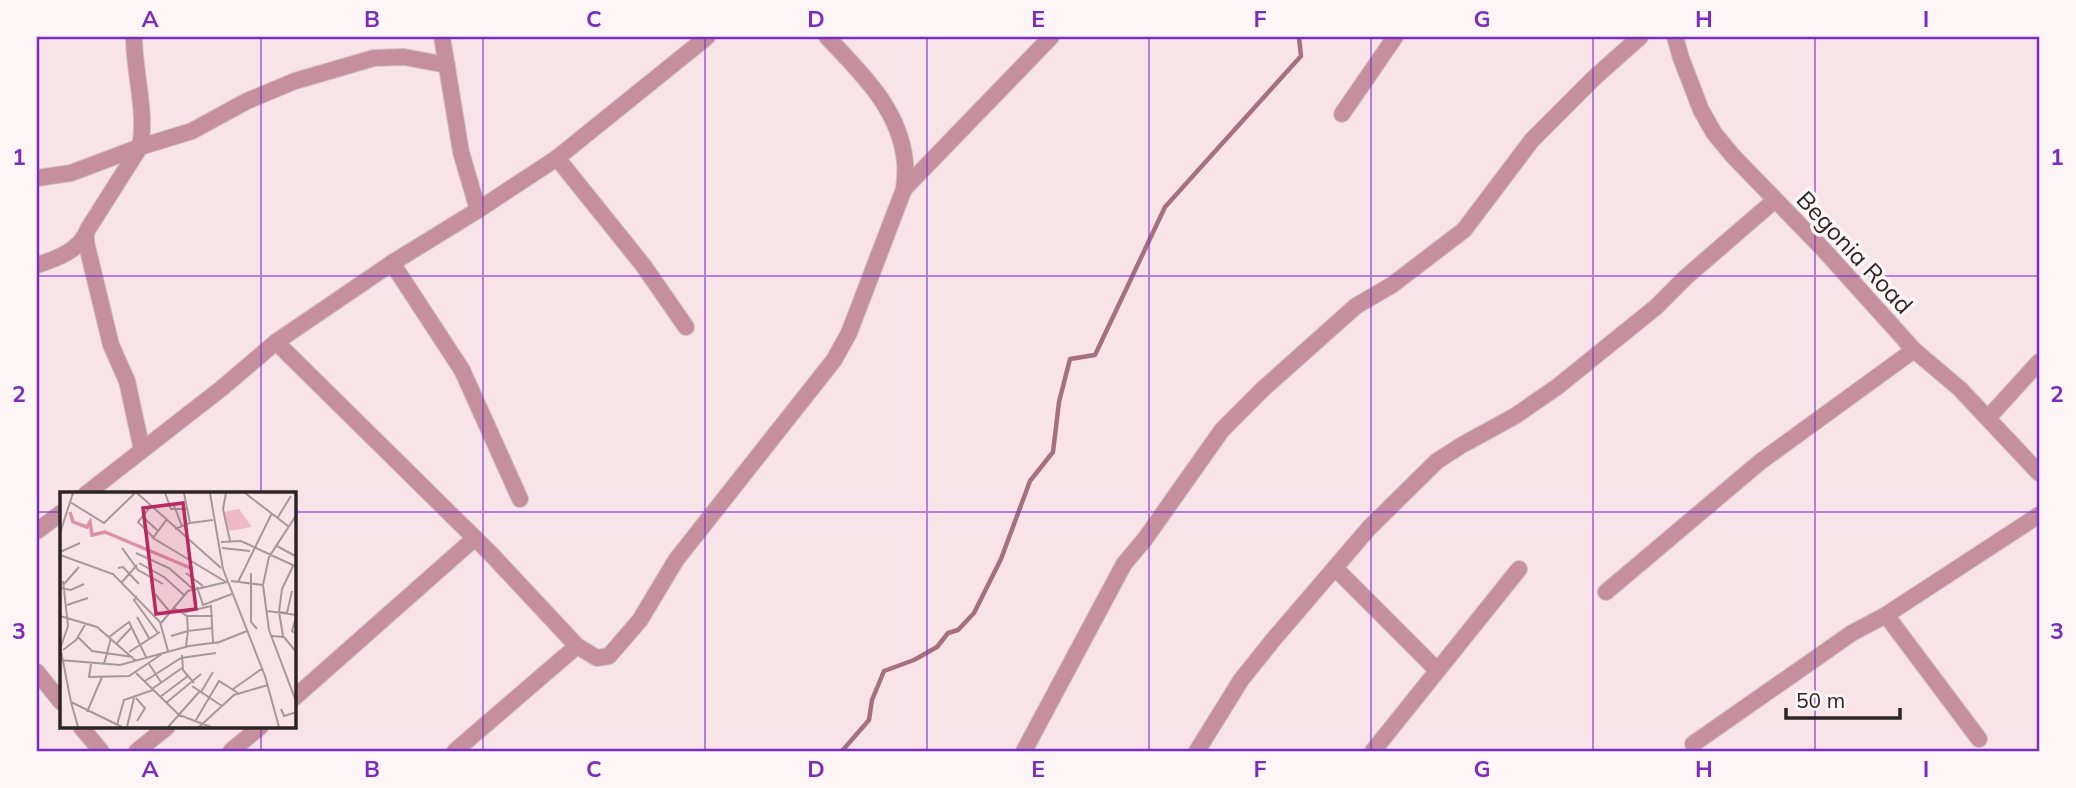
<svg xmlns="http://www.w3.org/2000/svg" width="2076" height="788" font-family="Mulish,sans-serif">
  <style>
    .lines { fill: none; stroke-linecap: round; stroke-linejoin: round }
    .stream { stroke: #a6717e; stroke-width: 4.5 }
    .minor-casing { stroke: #d3c2c5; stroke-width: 18 }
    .minor { stroke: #c68f9d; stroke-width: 16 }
    .grid { fill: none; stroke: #7b2cbf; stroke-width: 2; stroke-opacity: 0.55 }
    .labels { text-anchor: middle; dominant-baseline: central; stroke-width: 7; stroke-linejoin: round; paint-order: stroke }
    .street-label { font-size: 24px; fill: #2c2526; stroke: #fdf5f6 }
    .inset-river { fill: none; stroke: #db92a4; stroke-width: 3.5 }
    .inset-road { fill: none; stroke: #a6989a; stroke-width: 2 }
    .view { fill: #b72a61; fill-opacity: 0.15; stroke: #b72a61; stroke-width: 3.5 }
    .inset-edge { fill: none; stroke: #2c2526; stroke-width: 3.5 }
    .neatline { fill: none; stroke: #7b2cbf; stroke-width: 2.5 }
    .grid-label { font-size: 23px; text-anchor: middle; font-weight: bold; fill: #7b2cbf }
  </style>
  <rect width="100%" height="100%" fill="#f8e4e8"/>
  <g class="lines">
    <path class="stream" d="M842 751 869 720 872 700 884 671 914 660 937 647 948 633 958 630 974 613 1001 559 1030 481 1053 452 1059 402 1070 359 1095 355 1165 207 1301 56 1299 37"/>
    <g class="minor-casing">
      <g id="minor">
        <path d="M442 37 461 152 478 210"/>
        <path d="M1675 37 1681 58 1701 110 1714 133 1733 156 1823 249 1914 350 1960 389 2039 473"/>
        <path d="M1342 114 1395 37"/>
        <path d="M557 158 643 265 686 327"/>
        <path d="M37 178 71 173 140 147 192 131 247 101 295 81 374 58 404 57 447 65"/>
        <path d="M904 189 1051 37"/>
        <path d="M86 235V242L111 345 127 381 142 450"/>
        <path d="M392 263 462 370 520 499"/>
        <path d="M37 265C56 259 81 250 88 229L140 147C147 113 134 72 134 37"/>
        <path d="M276 342 491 554 577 646 597 658 609 656 640 620 676 560 834 360 849 333 904 189C905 180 906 171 905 162 900 109 861 73 827 37"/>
        <path d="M1988 418 2039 362"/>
        <path d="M86 494 222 388 276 342 392 263 478 210 557 158 707 37"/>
        <path d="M37 531 61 513"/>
        <path d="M1335 568 1437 670"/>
        <path d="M1606 592 1760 462 1914 350"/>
        <path d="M1886 615 1979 739"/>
        <path d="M37 672 61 702"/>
        <path d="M294 698 475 538"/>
        <path d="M81 727 101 751"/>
        <path d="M1693 744 1852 633 1886 615 2039 515"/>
        <path d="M137 751 167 727"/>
        <path d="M231 751 260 727"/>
        <path d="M455 751 577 646"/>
        <path d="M1024 751 1124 564 1145 539 1222 430 1263 389 1356 306 1392 285 1464 230 1532 140 1594 78 1640 37"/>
        <path d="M1197 751 1241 680 1273 640 1369 528 1437 461 1462 445 1515 416 1557 387 1656 307 1686 277 1775 200"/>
        <path d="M1373 751 1519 569"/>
      </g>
    </g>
    <use href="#minor" class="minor"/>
  </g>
  <path class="grid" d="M261 37V494M483 37V751M705 37V751M927 37V751M1149 37V751M1371 37V751M1593 37V751M1815 37V751M37 276H2039M37 512H61M294 512H2039M261 727V751"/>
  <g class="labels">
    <g class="street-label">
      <text transform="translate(1855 252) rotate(47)">Begonia Road</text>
    </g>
  </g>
  <g transform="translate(60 492)">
    <rect width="236" height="236" fill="#f8e4e8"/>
    <path d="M179 17 192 35 169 39 164 20Z" fill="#eeb8c5"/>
    <path class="inset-river" d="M10 20 13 30 27 35 30 30 32 43 45 40 133 77"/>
    <path class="inset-road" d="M77 1 161 76M105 1 111 17H127M150 1 163 77 205 184 219 235M166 1 163 17 170 49M185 1 228 34M10 10 44 31 75 1M113 11 122 34M91 14 78 30 93 45M237 22 209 65 203 93 209 138 237 212M82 24 98 39M218 25 231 4M107 27 93 46 166 90M130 31 153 28M115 37 130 31 124 1M0 41 13 1M161 50 181 49 237 75M217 54 237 65M62 56 78 78 103 92M162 56 190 59M0 60 20 51M76 61 109 76 133 97M0 63 53 82 100 130 108 159M79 71 104 85 124 103M58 76 63 75 79 92M126 81 143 94M191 81V130L197 137M171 89 203 93M62 90 77 73M178 90 212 21M4 92 19 75M137 95 143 113 172 102M0 96 11 98 24 92M232 99 227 121 219 120 222 97 233 74M95 102 110 120M77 104 74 108 98 141M7 113 28 106M114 116 127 124H153M207 119 237 123M219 120 223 144M122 121 151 114 153 151M237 121 232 139 237 142M0 124 37 135 76 169M127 124 128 139 153 136M77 125 89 146M101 131 128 99 167 90M111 144 128 139 126 154M212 144 224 145 237 161M18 145 32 159 73 165M49 145 69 130 86 165M57 151 72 135M157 151 187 139M0 154 11 210 62 235M0 157 8 134 3 89M3 158 16 148 26 131M69 160 100 140M122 163 123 178 134 191M0 168 60 173 129 154 160 150M31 172 29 185 69 184 102 162M44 172 51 146M89 172 101 190M76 181 119 223 151 235M85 189 121 166 156 161M132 194 162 214M92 197 122 176M173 197 203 176M141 200 153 180M100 205 128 184M76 206 85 216 77 229M11 210 18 235M106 211 141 182M221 217 224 224 237 220M27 220 42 185M136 228 159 189 178 201M57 233 64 208 93 198M67 235 74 206M108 235 140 199M139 235 174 203 208 193"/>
    <path class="view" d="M123 11 136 117 96 122 83 16Z"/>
    <rect width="236" height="236" class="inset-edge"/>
  </g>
  <rect width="2076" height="788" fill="none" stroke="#fdf5f6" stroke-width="77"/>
  <path d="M1786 708v10h114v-10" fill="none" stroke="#2c2526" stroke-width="3.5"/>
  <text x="1796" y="708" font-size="21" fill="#2c2526" stroke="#fdf5f6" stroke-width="5" paint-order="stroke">50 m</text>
  <rect x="38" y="38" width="2000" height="712" class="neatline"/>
  <g class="grid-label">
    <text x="150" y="27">A</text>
    <text x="372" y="27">B</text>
    <text x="594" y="27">C</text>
    <text x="816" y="27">D</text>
    <text x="1038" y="27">E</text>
    <text x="1260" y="27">F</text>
    <text x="1482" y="27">G</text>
    <text x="1704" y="27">H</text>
    <text x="1926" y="27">I</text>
    <text x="19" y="165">1</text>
    <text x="2057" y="165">1</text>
    <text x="19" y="402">2</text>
    <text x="2057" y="402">2</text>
    <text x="19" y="639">3</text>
    <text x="2057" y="639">3</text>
    <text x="150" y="777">A</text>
    <text x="372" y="777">B</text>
    <text x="594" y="777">C</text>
    <text x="816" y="777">D</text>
    <text x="1038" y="777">E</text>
    <text x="1260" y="777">F</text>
    <text x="1482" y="777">G</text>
    <text x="1704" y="777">H</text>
    <text x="1926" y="777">I</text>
  </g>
</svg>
